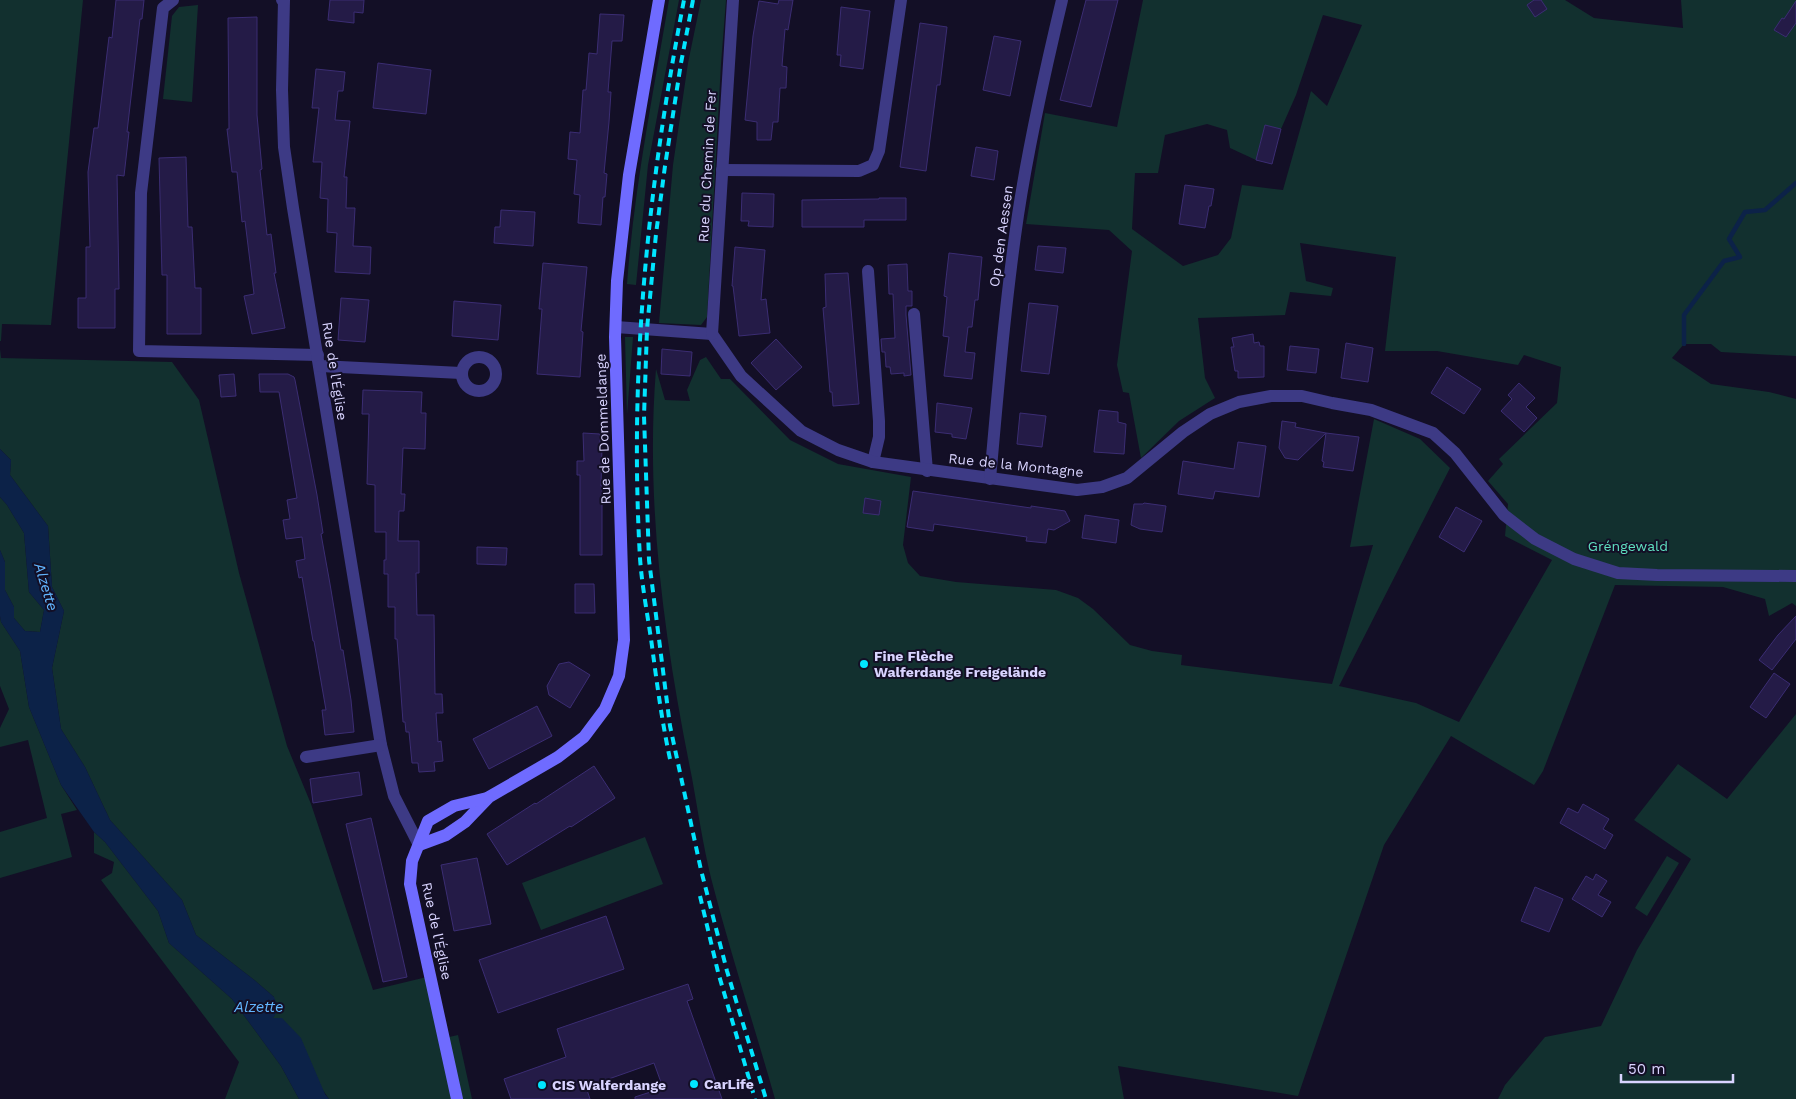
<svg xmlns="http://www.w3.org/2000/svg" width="1796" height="1099" font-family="'Work Sans',sans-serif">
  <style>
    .green { fill: #12302f; fill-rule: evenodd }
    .water { fill: #0c2248 }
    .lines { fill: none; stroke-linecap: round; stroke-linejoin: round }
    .stream { stroke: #0c2248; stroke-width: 4.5 }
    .building { fill: #241b47; stroke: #3b2d73 }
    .minor { stroke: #3d3a85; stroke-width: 12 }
    .secondary { stroke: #6f6bff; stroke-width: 12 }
    .rail { stroke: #00e5ff; stroke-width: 4; stroke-dasharray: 8 6; stroke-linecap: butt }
    .poi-dot { fill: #00e5ff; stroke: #130f26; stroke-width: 2 }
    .labels { text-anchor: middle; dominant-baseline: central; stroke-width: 4; stroke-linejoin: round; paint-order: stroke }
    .street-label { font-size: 14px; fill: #d9d4ff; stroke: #130f26 }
    .park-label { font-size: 14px; fill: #5fe0c0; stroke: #130f26 }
    .poi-label { font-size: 14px; font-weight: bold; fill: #d9d4ff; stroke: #130f26; text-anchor: start }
    .water-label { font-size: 15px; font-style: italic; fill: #62b6ff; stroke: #130f26 }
  </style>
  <rect width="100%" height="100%" fill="#130f26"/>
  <g class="green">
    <path d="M0 0H83L51 325 2 324 1 341H0Z"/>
    <path d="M669 0H679L648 165 636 285 627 284C634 189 653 94 669 0Z"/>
    <path d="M701 0H726L721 64 707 317 701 325 659 323 673 165 688 63Z"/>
    <path d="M1143 0H1565L1594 18 1683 28 1681 0H1796V356L1721 352 1711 344H1684L1672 358 1711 384 1769 392 1796 399V606L1792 603 1769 616 1765 599 1723 587 1615 585 1543 771 1534 785 1451 736 1384 845 1298 1096 1118 1066 1124 1099H775C754 1025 730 952 711 878 703 845 698 811 692 778 665 644 645 506 656 369L665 400 690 401 687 390 700 360 706 357 721 379H730L790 440 838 464 911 477 903 545 908 563 920 576 956 582 1056 590 1078 598 1093 609 1130 645 1152 651 1182 655 1181 665 1332 684 1373 545 1350 547 1374 419 1420 439 1450 468 1339 686 1416 703 1459 722 1552 560 1505 536 1508 504 1488 481 1503 464 1499 459 1557 403 1561 367 1524 355 1518 365 1437 351H1385L1396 257 1300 243 1306 281 1333 288 1331 296 1290 292 1285 315 1198 318 1205 378 1215 398 1179 421 1141 458 1129 393 1123 392 1117 365 1132 251 1109 230 1026 224 1045 113 1117 127ZM1323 15 1362 25 1327 106 1311 91 1283 190 1242 185 1231 238 1218 255 1183 266 1132 229 1135 173H1158L1165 135 1207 124 1227 130 1230 148 1256 160 1265 125 1281 129 1296 95Z"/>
    <path d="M198 5 192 102 163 99 172 16 179 7Z"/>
    <path d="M625 337H633L627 415Z"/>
    <path d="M0 349 1 358 172 362 199 400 239 573 287 746 311 804 373 990 431 976 445 1038 458 1035 472 1099H329L273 1018 274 997 253 979 196 935 182 900 110 820 85 767 61 729 52 668 64 611 52 587 48 526 10 475 11 460 0 449Z"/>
    <path d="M0 497 7 505 24 533 29 592 44 610 40 632 25 631 14 618V607L5 590V562L0 550Z"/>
    <path d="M0 616 1 622 20 651 29 707 61 785 77 810 61 814 72 857 0 878V832L47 818 28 740 0 747V728L9 709 0 686Z"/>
    <path d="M1796 714V1099H1498L1505 1085 1545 1037 1601 1026 1637 950 1691 859 1634 820 1678 764 1727 799Z"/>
    <path d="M94 832 105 842 158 911 169 943 232 999 281 1066 299 1099H225L239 1062 101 880 112 873 114 862 94 853Z"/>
    <path d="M645 837 663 884 541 930 522 883Z"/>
    <path d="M1667 856 1679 863 1647 916 1635 908Z"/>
  </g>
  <path class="water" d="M0 449 11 460 10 475 48 526 52 587 64 611 52 668 61 729 85 767 110 820 182 900 196 935 253 979 274 997 279 1009 273 1018H282L301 1038 325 1094 329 1099H299L281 1066 232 999 169 943 158 911 105 842 94 832 61 785 29 707 20 651 1 622 0 616V550L5 562V590L14 607V618L25 631 40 632 44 610 29 592 24 533 7 505 0 497Z"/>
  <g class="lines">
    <path class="stream" d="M1684 344V315L1724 261 1740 257 1729 239 1745 212 1765 210 1796 183"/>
  </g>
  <g class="building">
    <path d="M116 0H144L142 19H140L127 132H129L124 176 117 175 119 289H115V328H78V298H86V247H90L88 172 94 128H98L109 37 112 38Z"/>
    <path d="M330 0H364L363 13 354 12V23L328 20Z"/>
    <path d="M779 0H793L788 30 785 29 782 66 787 67 786 88H780L778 122H773L771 140H757V122L745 120 753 36 759 1 778 4Z"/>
    <path d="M1086 0H1118L1091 107 1060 100Z"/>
    <path d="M1534 0H1541L1547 9 1535 17 1527 5Z"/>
    <path d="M1796 1V23L1786 37 1774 30 1782 18 1784 19Z"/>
    <path d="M841 7 870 11 863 69 840 66 841 55H837Z"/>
    <path d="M600 14 624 15 622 41H612L608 92H611L609 122 604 173 607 174 605 197H603L601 225 578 223 580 195 574 194 577 160 568 159 570 132 580 133 583 90H586L589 53 597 54Z"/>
    <path d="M257 17V115L262 169 260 170 267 235 271 234 276 273H274L285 328 252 334 244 296 254 294 245 221 242 222 237 172H232L227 129H229L228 18Z"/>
    <path d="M920 23 947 27 940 85H937L926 171 900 167Z"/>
    <path d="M994 36 1021 41 1010 96 983 90Z"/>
    <path d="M378 63 431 70 426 114 373 108Z"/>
    <path d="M316 69 345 72 343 91H338L335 120 350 121 344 177H347L346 208H355L353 246 371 247 370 274 335 272 337 233 327 232 328 199 320 198 322 162H313L319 108H312Z"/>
    <path d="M1265 125 1281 129 1272 164 1256 160Z"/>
    <path d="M976 147 998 151 994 180 971 176Z"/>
    <path d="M186 157 188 227H192L195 288H201V334H167V275H162L159 158Z"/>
    <path d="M1185 185 1214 189 1211 206H1209L1205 228 1179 224Z"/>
    <path d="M742 193 774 194 773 227 748 226 749 221H741Z"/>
    <path d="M879 198H906V220H864V227H802V200L879 199Z"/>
    <path d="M501 210 535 212 533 246 494 243 495 227H500Z"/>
    <path d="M1038 246 1066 248 1063 273 1035 270Z"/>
    <path d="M735 247 765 250 761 300 766 299 770 333 739 336 733 286H732Z"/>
    <path d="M949 253 982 257 978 300H975L972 327H968L965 352 975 353 972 379 944 376 949 337 943 336 947 297 944 296Z"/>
    <path d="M543 263 587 267 581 331 583 332 580 377 537 374 542 309H539Z"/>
    <path d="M907 264 908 291H912V306H906V315L911 375 904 376V373L891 374 890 367H886L885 352H882L881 339 895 338 893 294H889L888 265Z"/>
    <path d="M848 273 859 404 833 406 832 392H830L823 308 826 307 825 274Z"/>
    <path d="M341 298 369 300 365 342 338 340Z"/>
    <path d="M454 301 501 305 498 340 452 336Z"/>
    <path d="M1029 303 1058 306 1049 374 1021 371Z"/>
    <path d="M1253 334 1254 343 1259 342 1260 346H1264V377L1238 378V371H1235L1231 347H1234L1232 338Z"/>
    <path d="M776 339 802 367 776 390 751 363Z"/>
    <path d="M1346 343 1373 348 1368 382 1341 378Z"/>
    <path d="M1290 346 1319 349 1316 373 1287 370Z"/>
    <path d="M662 349 692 352 690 376 661 374Z"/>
    <path d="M1447 367 1481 389 1464 414 1431 393Z"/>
    <path d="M234 374 236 396 221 397 219 375Z"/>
    <path d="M259 374H288L294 377 295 380 317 495 323 533 321 534 330 584 341 650H343L351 700 354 732 325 735 322 710H326L314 641H313L302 577 299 578 296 561 305 559 302 537 286 539 283 520 290 519 287 500 297 498 279 392H260Z"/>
    <path d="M1519 383 1535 398 1526 407 1537 418 1524 432 1501 411 1512 399 1508 395Z"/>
    <path d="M363 390 422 392 421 413H426L425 449 403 448 401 494H405L404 511H399L398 541H419V573H416L417 615H434L435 694H442L443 713H436L438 742 441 741 443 761 434 762 435 771 419 772 418 763H412L409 732H406L405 722H403L397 639H395V607H388V574H384V560H386V532H375V485L367 484 369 414H362Z"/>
    <path d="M937 403 972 408 966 439 952 437V434L935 432Z"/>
    <path d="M1099 410 1118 412V422L1126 424 1124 454 1094 452Z"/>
    <path d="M1020 413 1046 416 1042 447 1017 444Z"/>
    <path d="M1282 421 1296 423 1295 427 1326 433 1298 460 1285 458 1279 448Z"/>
    <path d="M583 433 600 434V447H602L601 486H602V555H580V475H577V461H584Z"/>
    <path d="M1326 433 1359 437 1353 471 1323 467 1324 462 1322 461Z"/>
    <path d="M1238 442 1266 446 1259 497 1215 491 1213 499 1178 494 1183 461 1234 469Z"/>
    <path d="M913 491 1031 508V506L1065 511 1070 521 1054 530 1048 529 1046 543 1026 541 1027 537 934 524 933 531 907 527Z"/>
    <path d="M865 498 881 501 879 515 863 513Z"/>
    <path d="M1144 503 1166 506 1162 532 1140 529 1131 525 1134 504H1143Z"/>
    <path d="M1456 507 1482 521 1464 552 1439 537Z"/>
    <path d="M1085 515 1119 520 1116 543 1082 538Z"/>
    <path d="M477 547 507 548 506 565 477 564Z"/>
    <path d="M575 584H594L595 613H575Z"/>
    <path d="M1796 616V639L1772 670 1759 660 1778 635Z"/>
    <path d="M569 662 590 675 570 708 549 695 547 686 559 664Z"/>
    <path d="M1774 673 1790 684 1766 718 1750 707Z"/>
    <path d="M537 706 552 736 489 769 473 739Z"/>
    <path d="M594 766 615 798 571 827 570 826 507 865 487 834 535 803 536 804Z"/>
    <path d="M359 772 362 795 313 803 310 779Z"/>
    <path d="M1583 804 1609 819 1603 829 1613 835 1605 849 1560 823 1568 808 1578 813Z"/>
    <path d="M371 818 407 977 383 982 346 824Z"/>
    <path d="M477 858 491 924 454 931 441 865Z"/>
    <path d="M1596 874 1607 881 1598 895 1611 902 1602 917 1572 899 1586 876 1593 880Z"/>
    <path d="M1535 887 1563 899 1549 932 1521 921Z"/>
    <path d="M606 916 624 969 498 1013 479 960Z"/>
    <path d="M688 984 693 999 687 1001 722 1099H635V1097L663 1088 654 1063 586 1087 590 1099H511L504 1079 566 1057 557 1029Z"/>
  </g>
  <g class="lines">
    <g class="minor">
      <path d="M173 0 163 8 141 193 139 351 318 355"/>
      <path d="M282 0H284L282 90 284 147 293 208 381 745 394 796 419 845"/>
      <path d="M722 170 859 171 873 165 879 151 901 0"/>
      <path d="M868 271 879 421V437L873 462"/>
      <path d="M914 314 927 471"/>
      <path d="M616 327 712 334"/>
      <path d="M712 334 741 376 801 431 838 450 873 462 1077 490 1102 487 1127 478 1183 432 1210 414 1239 402 1271 396H1302L1332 403 1371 410 1433 433 1455 453 1504 515 1535 539 1574 559 1618 573 1657 575 1796 576"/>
      <path d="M712 334 733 0"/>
      <circle cx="479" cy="374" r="17"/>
      <path d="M320 366 461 373"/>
      <path d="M990 479C998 391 1005 303 1018 215 1029 142 1045 71 1062 0"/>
      <path d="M306 757 381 745"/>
    </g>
    <g class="secondary">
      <path d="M419 845 446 835 465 822 489 797 558 757 584 737 605 709 619 676 624 640 615 337 617 281 629 175 659 0"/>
      <path d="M457 1099 410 884 412 861 428 821 454 806 487 798"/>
    </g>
    <g class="rail">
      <path d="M693 0 681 63 665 166 656 234 647 329 644 416 649 560 670 726 701 870 727 971 766 1099"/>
      <path d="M670 759C662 722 657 684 652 646 648 617 642 587 640 558 629 369 648 186 684 0"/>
      <path d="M700 896 718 972 755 1099"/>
    </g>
  </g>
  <g class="poi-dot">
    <circle cx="864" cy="664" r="5"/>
    <circle cx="694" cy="1084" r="5"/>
    <circle cx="542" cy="1085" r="5"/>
  </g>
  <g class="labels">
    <g class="street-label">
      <text transform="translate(707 166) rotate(-87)">Rue du Chemin de Fer</text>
      <text transform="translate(1001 236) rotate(-82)">Op den Aessen</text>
      <text transform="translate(335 371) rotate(81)">Rue de l'Église</text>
      <text transform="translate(603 429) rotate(-92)">Rue de Dommeldange</text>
      <text transform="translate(1016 465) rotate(6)">Rue de la Montagne</text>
      <text transform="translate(437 931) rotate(78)">Rue de l'Église</text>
    </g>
    <g class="park-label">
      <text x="1628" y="546">Gréngewald</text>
    </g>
    <g class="poi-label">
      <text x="874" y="656">Fine Flèche<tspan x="874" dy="16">Walferdange Freigelände</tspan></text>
      <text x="704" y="1084">CarLife</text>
      <text x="552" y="1085">CIS Walferdange</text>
    </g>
    <g class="water-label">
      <text transform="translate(46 587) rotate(73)">Alzette</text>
      <text x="259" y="1007">Alzette</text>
    </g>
  </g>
  <path d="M1621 1074v8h112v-8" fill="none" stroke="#d9d4ff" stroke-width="2.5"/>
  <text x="1628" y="1074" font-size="15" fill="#d9d4ff" stroke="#130f26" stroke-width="4" paint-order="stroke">50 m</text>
</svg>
